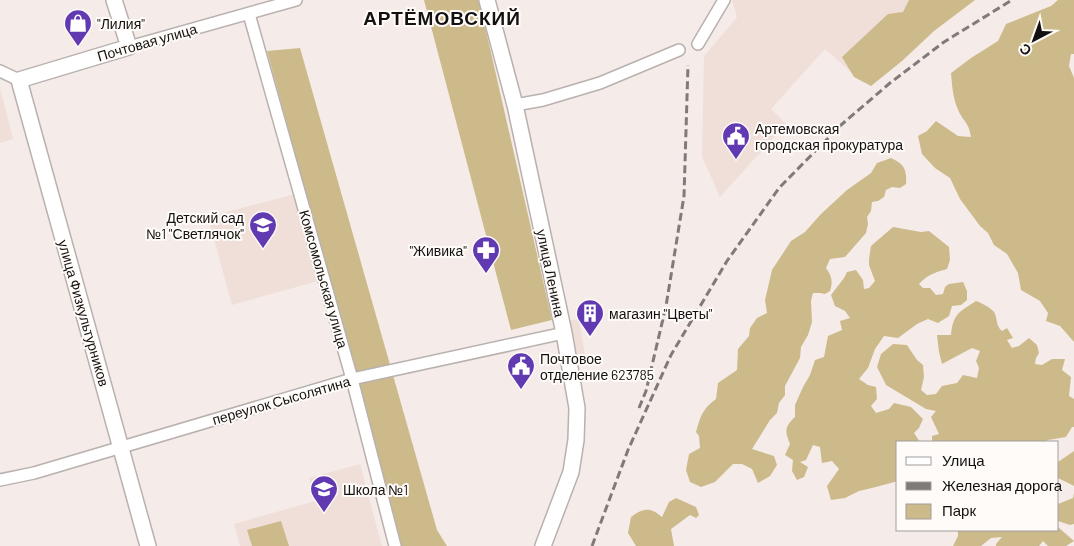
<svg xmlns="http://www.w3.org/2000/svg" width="1074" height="546" font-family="Barlow,sans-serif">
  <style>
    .built { fill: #efdfd8 }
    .green { fill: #cdba8a }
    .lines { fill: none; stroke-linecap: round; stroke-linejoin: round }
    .minor-casing { stroke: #b9b1ae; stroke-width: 14 }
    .tertiary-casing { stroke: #b9b1ae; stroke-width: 18 }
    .minor { stroke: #fff; stroke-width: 11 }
    .tertiary { stroke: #fff; stroke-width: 15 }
    .rail { stroke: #807a78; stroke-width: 3; stroke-dasharray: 8 4; stroke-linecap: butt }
    .labels { text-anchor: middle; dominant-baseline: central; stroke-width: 4; stroke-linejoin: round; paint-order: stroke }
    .poi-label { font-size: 14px; fill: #13110f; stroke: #fefbf9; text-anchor: start }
    .street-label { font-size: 14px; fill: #13110f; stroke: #fefbf9 }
    .district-label { font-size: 19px; font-weight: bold; letter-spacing: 1px; fill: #13110f; stroke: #fefbf9 }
  </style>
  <rect width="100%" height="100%" fill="#f5ece9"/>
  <g class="built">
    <path d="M732 0H957L853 74 825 49 771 109 786 124 720 197 702 157 704 56 737 17Z"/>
    <path d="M0 88 13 139 0 143Z"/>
    <path d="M295 194 318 281 232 305 208 217Z"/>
    <path d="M579 319 585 355 572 357 567 321Z"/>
    <path d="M360 464 382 546H240L234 524 315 501 309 478Z"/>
  </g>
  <g class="green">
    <path d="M424 0H479L552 320 511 330Z"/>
    <path d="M909 0H975L934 31 902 61 871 86 854 77 842 57 888 14 903 12Z"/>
    <path d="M1058 0H1074V54H1071L1069 66 1074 78V342L1060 326 1046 321 1048 313 1040 301 1021 290 1018 273 1007 254 994 245 988 233 980 226 960 199 950 178 935 168 922 154 918 136 927 131 936 121 958 136 971 137C969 123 964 122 959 112 953 100 952 85 951 73L971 58 998 41 1006 24 1051 6Z"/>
    <path d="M300 48 437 530 447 546H402L267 51Z"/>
    <path d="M891 158C904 164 907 169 906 184L900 188 892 187 886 190 884 197 878 201 872 202 871 211 867 217 868 224 866 233 845 257 830 259 826 268C832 276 833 282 830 291L825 294 820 293H813L811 301 812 322 808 335 801 347 800 358 785 386V395L779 403 777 413 770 420 752 449 774 456 777 465 770 476 758 483 752 469 742 464H733L715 482 701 487 690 482 686 470 689 454 700 448 699 436 696 432C700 417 703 408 716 399L718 383 737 370 738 349 749 336 750 328 757 318 767 313 765 300 772 270 791 241 805 232 821 214 847 190 871 173 877 163Z"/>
    <path d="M893 227 921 232 929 231 949 247 950 260 947 269C936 272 927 275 919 284L923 288H930L936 295 943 294 945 287 949 284 963 282 967 291V300L961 305 952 306 949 316 938 323 928 319 917 324 898 338 884 336 875 349 868 368 859 379 868 385 876 387 877 399 871 406 876 413 889 409 894 403 911 407 923 419 919 428 914 433 920 442H898V481L876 487 859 491 845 498 831 500 827 486 839 469 832 461 822 463 820 447 813 445 806 460 800 462 808 467 804 477 797 480 792 471 793 460 785 455 790 444C785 432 784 427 795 417V405L803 387 810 375 815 360 824 357 828 336 842 330 840 321 850 318 845 311 835 306 831 295 844 278 847 272 856 270 863 280 864 289 869 288 875 281 869 265V259L871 246Z"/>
    <path d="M976 301C981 303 990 307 994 312 998 318 995 325 1002 331L1007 328 1013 338 1007 340 1012 348 1019 346 1029 338 1037 345 1039 353 1036 358 1035 364 1042 365 1052 359H1065L1062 370 1071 377 1069 396 1074 399V427H1072L1066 437 1048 440 1045 442H1021L1011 441 1010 442H932V436L939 434 931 417 936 411 926 409 886 385 877 367 881 354 893 344 907 345 917 360 923 365 924 377 921 390 927 395 936 394 942 386 957 383 963 375 977 378 979 368 976 361 980 351 972 348 942 364 939 352 937 335H951C953 314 959 312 976 301Z"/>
    <path d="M1074 451V486L1058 478V462Z"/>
    <path d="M1074 493V524L1070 525 1058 521V504L1073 498Z"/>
    <path d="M676 498 696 507 699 515 696 518 690 515 671 529 674 546H636L628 533 631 517C644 508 650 507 662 517L669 502Z"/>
    <path d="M281 521 289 546H252L247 530Z"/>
    <path d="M1058 527 1074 541 1066 546H1048L1043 541 1039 546H996V544L1002 537 991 538 981 546H953L958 536V530H1058Z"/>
  </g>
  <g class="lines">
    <g class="minor-casing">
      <g id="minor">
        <path d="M249 14 352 379 395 546"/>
        <path d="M698 44 724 0"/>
        <path d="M129 47 296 0"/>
        <path d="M0 71 19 80"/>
        <path d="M515 105 543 100 600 83 679 50"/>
        <path d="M0 480 34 473 352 379 564 333"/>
      </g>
    </g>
    <g class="tertiary-casing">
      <g id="tertiary">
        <path d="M114 0 129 47 19 80 148 546"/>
        <path d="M487 0 515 105 564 333 577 408 576 440 571 472 543 546"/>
      </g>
    </g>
    <use href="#minor" class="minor"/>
    <use href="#tertiary" class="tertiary"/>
    <g class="rail">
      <path d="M639 408 646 391 666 306 684 196 688 65"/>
      <path d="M592 546 628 450 671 355 727 261 779 188 841 125 890 83 944 42 1012 0"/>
    </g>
  </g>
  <defs>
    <g id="shop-pin" transform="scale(1.4375)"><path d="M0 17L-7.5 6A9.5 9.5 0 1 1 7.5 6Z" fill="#613ab2" stroke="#fefbf9"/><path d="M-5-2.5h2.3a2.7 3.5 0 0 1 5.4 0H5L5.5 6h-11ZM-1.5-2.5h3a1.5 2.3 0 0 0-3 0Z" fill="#fff"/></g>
    <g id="civic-pin" transform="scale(1.4375)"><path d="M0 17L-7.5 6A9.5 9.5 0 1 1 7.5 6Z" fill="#613ab2" stroke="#fefbf9"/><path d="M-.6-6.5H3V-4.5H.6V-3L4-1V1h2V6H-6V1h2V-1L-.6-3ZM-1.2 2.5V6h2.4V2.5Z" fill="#fff"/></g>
    <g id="school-pin" transform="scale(1.4375)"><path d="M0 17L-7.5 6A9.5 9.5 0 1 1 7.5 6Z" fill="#613ab2" stroke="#fefbf9"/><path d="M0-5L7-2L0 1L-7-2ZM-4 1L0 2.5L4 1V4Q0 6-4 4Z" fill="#fff"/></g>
    <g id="pharmacy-pin" transform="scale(1.4375)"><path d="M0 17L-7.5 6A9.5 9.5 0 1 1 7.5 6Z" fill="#613ab2" stroke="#fefbf9"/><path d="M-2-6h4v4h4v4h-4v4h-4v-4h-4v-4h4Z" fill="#fff"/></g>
    <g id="building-pin" transform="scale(1.4375)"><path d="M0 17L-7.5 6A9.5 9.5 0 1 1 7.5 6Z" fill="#613ab2" stroke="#fefbf9"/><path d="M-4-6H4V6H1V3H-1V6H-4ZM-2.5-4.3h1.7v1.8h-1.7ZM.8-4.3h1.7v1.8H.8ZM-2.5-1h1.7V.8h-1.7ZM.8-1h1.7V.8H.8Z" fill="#fff"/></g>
  </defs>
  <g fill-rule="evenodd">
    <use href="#shop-pin" x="78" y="23"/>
    <use href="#civic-pin" x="736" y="136"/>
    <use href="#school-pin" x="263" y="225"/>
    <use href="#pharmacy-pin" x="486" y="250"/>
    <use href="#building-pin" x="590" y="313"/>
    <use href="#civic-pin" x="521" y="366"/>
    <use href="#school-pin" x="324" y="489"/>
  </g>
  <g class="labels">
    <g class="poi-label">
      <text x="97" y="23">"Лилия"</text>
      <text x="755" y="128">Артемовская<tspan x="755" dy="16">городская прокуратура</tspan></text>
      <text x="244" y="217" text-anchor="end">Детский сад<tspan x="244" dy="16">№1 "Светлячок"</tspan></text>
      <text x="467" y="250" text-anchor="end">"Живика"</text>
      <text x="609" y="313">магазин "Цветы"</text>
      <text x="540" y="358">Почтовое<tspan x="540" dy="16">отделение 623785</tspan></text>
      <text x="343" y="489">Школа №1</text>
    </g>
    <g class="street-label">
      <text transform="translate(147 42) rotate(-16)">Почтовая улица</text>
      <text transform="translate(551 273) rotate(78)">улица Ленина</text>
      <text transform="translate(324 279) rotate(74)">Комсомольская улица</text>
      <text transform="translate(84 313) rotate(74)">улица Физкультурников</text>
      <text transform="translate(281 400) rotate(-16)">переулок Сысолятина</text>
    </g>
    <g class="district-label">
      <text x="442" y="17">АРТЁМОВСКИЙ</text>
    </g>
  </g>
  <rect x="896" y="441" width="162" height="90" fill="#fefbf9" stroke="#a09d9b"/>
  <rect x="906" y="457" width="25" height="8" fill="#ffffff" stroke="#a09d9b"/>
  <text x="942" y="466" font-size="15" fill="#13110f">Улица</text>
  <rect x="906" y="482" width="25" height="8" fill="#807a78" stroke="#a09d9b"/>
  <text x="942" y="491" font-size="15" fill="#13110f">Железная дорога</text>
  <rect x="906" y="504" width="25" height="15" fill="#cdba8a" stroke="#a09d9b"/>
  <text x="942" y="516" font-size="15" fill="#13110f">Парк</text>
  <g transform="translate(1034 40) rotate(221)" stroke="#fefbf9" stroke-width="4" paint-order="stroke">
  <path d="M0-4L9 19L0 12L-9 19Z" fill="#13110f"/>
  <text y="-8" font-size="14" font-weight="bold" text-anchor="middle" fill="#13110f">С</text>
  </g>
</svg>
